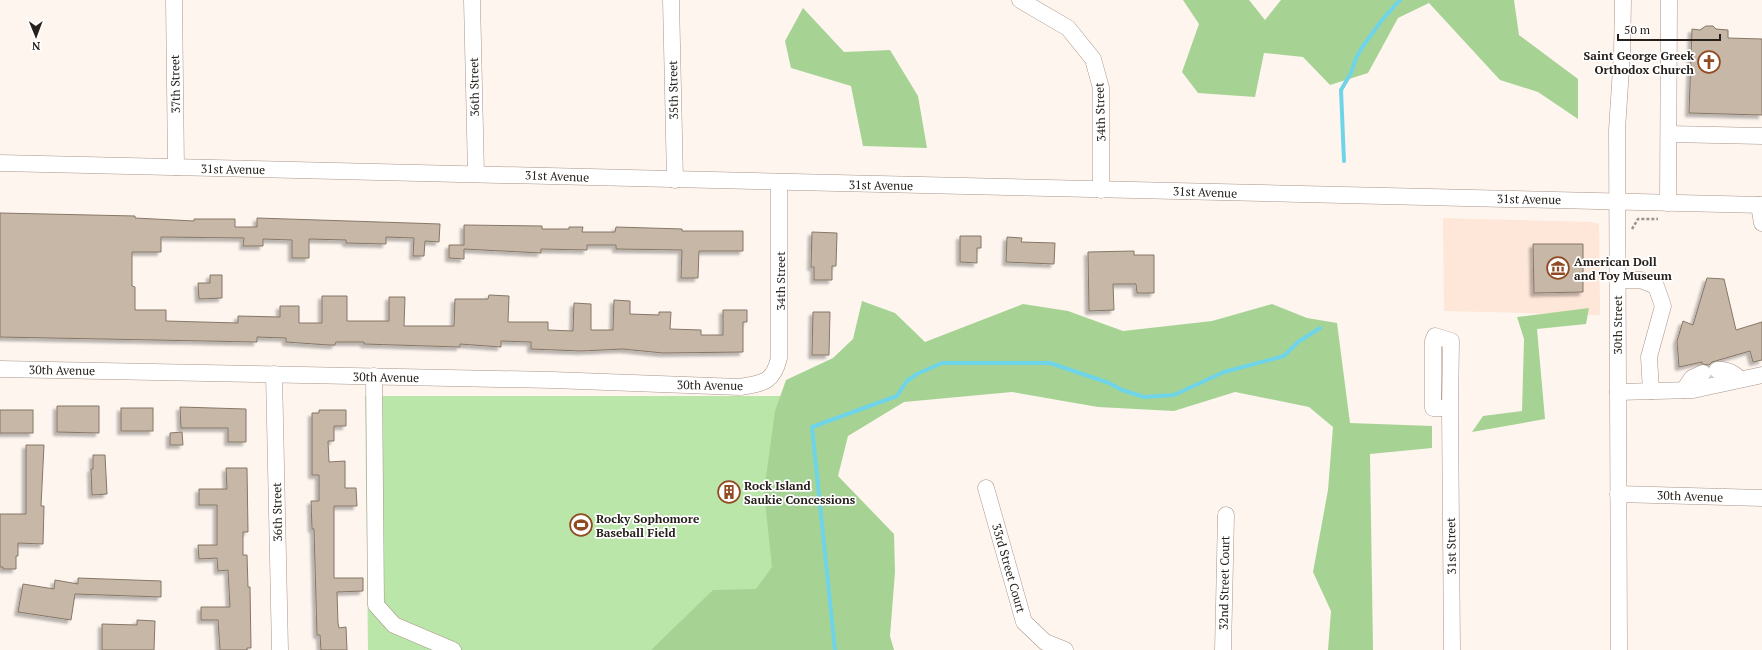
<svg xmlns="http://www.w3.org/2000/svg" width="1762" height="650" font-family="'PT Serif',serif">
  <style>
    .built { fill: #fee6d8 }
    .green { fill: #bbe6aa }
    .forest { fill: #a6d394 }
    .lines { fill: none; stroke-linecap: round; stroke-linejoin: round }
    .stream { stroke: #70d4e8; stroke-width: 4 }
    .building { fill: #c7b7a6; stroke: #867767; filter: url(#shadow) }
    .minor-casing { stroke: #a99589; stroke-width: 17 }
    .path { stroke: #9b938d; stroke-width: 2.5; stroke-dasharray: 3 2; stroke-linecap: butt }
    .minor { stroke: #fff; stroke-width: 16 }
    .labels { text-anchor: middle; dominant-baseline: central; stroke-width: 3.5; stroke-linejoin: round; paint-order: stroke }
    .poi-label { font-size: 12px; font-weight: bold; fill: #27201b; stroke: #fff; text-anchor: start }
    .street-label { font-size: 12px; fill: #27201b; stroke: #fff }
  </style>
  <defs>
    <filter id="shadow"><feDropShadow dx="-3.5" dy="3.5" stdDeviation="1" flood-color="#0004"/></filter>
  </defs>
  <rect width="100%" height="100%" fill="#fef5ef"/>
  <path class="built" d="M1443 218 1592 222 1599 224 1600 315 1444 311Z"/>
  <path class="green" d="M365 396H805L808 650H368Z"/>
  <g class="forest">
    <path d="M1183 0H1249L1265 20 1281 0H1514L1519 35 1578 79V119L1538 92 1500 80 1429 3 1398 18 1368 73 1330 85 1303 57 1264 53 1255 97 1198 93 1182 72 1199 24Z"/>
    <path d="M803 8 844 52 890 50 918 96 927 148 863 146 851 86 791 68 785 41Z"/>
    <path d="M862 301 895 313 925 342 1023 304 1068 311 1123 331 1212 321 1272 304 1307 318 1337 323 1350 423 1432 426V448L1370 454 1373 650H1328L1331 611 1313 572 1328 490 1333 427 1309 407 1235 392 1174 411 1098 407 1012 392 904 402 848 436 838 476 894 534 895 572 890 636 894 650H651L713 590 756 589 772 567 764 492 775 411 786 380 833 358 853 339Z"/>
    <path d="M1589 308 1586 324 1537 329 1545 419 1472 432 1483 416 1522 411 1524 339 1517 317Z"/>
  </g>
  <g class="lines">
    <g class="stream">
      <path d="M1344 161 1341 90 1351 73 1356 58 1363 46 1382 20 1400 0"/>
      <path d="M835 650 812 427 897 396 907 381 917 374 942 363H1050L1109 383 1122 390 1144 397 1174 395 1224 372 1284 356 1298 342 1320 328"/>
    </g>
  </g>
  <g class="building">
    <path d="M1706 26H1713L1716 29 1728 30V38L1762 39V115L1689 113 1692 29 1700 30Z"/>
    <path d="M0 213 135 216V218L194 221V219H235V227H257V218L440 224 439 242 425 241 424 256H413L414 238 386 237V244L346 243V240L309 239V258H292V240L263 239V246H243L244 238 161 237V252H132V286L135 287V310H166V321L238 323V316L280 317V306H299V323H322V296H347V321H389V297H405L404 326H454L455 299H488L489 295 509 296 508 322H548V330L573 331 574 303 591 304V330H613L614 300 630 301V314L659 315V312H671L670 329 701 330V335H723V310H747V322H743V352L663 353 623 349 581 351 531 349V342L501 341V347L460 344V347L364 344V342H336L335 345H329L286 342V338L257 337V342L0 337Z"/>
    <path d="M464 225 542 226V229H569V227H583L582 232H615L616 227 682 229V231H743V251H699L698 278H681L682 250 616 249V245H587V250L541 249V253L464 249V259L449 258V245H464Z"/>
    <path d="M812 232 837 233 836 266H832V280H814V267H811Z"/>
    <path d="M960 236H981V248H977V263L960 262Z"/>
    <path d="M1007 237 1022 238 1021 242 1055 243 1054 264 1006 262Z"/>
    <path d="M1533 244H1583V292L1534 293Z"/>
    <path d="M1134 251V255H1154V293H1137L1136 284H1113L1114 310 1089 311 1088 252Z"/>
    <path d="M210 275H222V298L199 299 198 283H210Z"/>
    <path d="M1707 278 1724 279 1736 330 1762 322V360L1753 362 1750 351 1712 362 1709 365 1702 364V362L1679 367 1677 341 1683 321 1693 325Z"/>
    <path d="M813 312H830L829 355H812Z"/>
    <path d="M57 406H99V433L57 432Z"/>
    <path d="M180 407 246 409V442H228V428H181Z"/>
    <rect x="121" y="408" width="32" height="23"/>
    <rect x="0" y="410" width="33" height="23"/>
    <path d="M319 410H346V426H334V441H328L329 462 345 461V488H356L357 506H334V578H363V591L337 592 338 623 339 628 346 627 347 650H321L320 635H317L314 529H312L311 501H319V475H312V413H319Z"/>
    <path d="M182 432 183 445H170V433Z"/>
    <path d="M26 445H44L41 506H44L43 544 18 543V556H16V569H3V567H0V514H26Z"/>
    <path d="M93 455H105L107 494 92 495 91 469H93Z"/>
    <path d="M226 468H247L248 532H243V555H247L248 587H250L251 648H247V650H220L218 620H201V607H230L228 570 218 571 217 558 199 559 198 545H217V505H199V489H227Z"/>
    <path d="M78 578 161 581V597L75 594 71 620 18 612 23 584 54 589 55 580 78 584Z"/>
    <path d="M137 620 155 621 154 650H102V624L137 625Z"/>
  </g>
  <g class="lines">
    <g class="minor-casing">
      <g id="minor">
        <path d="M174 0 176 167"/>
        <path d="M472 0 476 174"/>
        <path d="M671 0 675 180"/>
        <path d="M1020 0 1068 28 1093 59 1101 88V190"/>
        <path d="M1669 134 1762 136"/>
        <path d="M0 163 1762 205"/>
        <path d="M1668 203 1669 0"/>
        <path d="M1759 205 1762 223"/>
        <path d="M1617 280H1641L1656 286 1663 306 1649 357 1651 391"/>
        <path d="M0 369 552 380 740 387C763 383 773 383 779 358V182"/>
        <path d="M1717 370C1727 369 1733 373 1740 379"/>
        <path d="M274 374 280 650"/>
        <path d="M374 376 376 605 394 625 453 650"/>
        <path d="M1684 390 1692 378 1703 373"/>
        <path d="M1618 392 1693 390 1762 375"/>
        <path d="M1450 408 1451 341 1435 336 1433 341V408H1450L1452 650"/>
        <path d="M986 488 1024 622 1045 642 1065 650"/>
        <path d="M1618 494 1762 498"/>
        <path d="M1223 650 1226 515"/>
        <path d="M1619 650 1617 130 1622 53 1623 0"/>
      </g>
    </g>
    <path class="path" d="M1632 229 1638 219H1658"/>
    <use href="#minor" class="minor"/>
  </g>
  <defs>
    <g id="church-ring" transform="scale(1.15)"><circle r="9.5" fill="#fff" stroke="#914b23" stroke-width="1.5"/><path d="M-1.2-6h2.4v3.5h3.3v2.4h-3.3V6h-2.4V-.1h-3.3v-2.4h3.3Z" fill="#914b23"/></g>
    <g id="museum-ring" transform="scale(1.15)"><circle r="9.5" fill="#fff" stroke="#914b23" stroke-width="1.5"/><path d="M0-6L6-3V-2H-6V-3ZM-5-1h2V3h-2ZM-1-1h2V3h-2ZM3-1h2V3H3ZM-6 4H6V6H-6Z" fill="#914b23"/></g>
    <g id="building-ring" transform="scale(1.15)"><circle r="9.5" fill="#fff" stroke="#914b23" stroke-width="1.5"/><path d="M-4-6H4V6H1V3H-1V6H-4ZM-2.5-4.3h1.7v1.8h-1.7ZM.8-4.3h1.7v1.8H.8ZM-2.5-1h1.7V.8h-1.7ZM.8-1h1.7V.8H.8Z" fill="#914b23"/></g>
    <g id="stadium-ring" transform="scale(1.15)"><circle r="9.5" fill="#fff" stroke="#914b23" stroke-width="1.5"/><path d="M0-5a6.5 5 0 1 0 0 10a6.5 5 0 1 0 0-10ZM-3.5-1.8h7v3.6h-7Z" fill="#914b23"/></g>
  </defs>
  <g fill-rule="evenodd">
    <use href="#church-ring" x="1709" y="62"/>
    <use href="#museum-ring" x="1558" y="268"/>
    <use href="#building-ring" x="729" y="492"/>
    <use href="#stadium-ring" x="581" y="525"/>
  </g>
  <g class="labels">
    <g class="poi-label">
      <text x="1694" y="55" text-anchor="end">Saint George Greek<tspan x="1694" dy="14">Orthodox Church</tspan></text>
      <text x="1574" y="261">American Doll<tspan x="1574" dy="14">and Toy Museum</tspan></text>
      <text x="744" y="485">Rock Island<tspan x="744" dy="14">Saukie Concessions</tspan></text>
      <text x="596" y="518">Rocky Sophomore<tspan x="596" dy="14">Baseball Field</tspan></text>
    </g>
    <g class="street-label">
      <text transform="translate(175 84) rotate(-91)">37th Street</text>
      <text transform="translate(474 87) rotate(-91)">36th Street</text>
      <text transform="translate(673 90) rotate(-91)">35th Street</text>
      <text transform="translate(1100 112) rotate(-92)">34th Street</text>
      <text transform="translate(233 169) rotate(1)">31st Avenue</text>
      <text transform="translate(557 176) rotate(2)">31st Avenue</text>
      <text transform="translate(881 185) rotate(1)">31st Avenue</text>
      <text transform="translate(1205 192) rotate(2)">31st Avenue</text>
      <text transform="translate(1529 199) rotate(1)">31st Avenue</text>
      <text transform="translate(780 281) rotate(-90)">34th Street</text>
      <text transform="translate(1617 325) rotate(-90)">30th Street</text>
      <text transform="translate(62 370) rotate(1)">30th Avenue</text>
      <text transform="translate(386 377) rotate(1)">30th Avenue</text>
      <text transform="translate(710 385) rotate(1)">30th Avenue</text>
      <text transform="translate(1690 496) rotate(2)">30th Avenue</text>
      <text transform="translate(277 512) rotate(-91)">36th Street</text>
      <text transform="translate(1451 546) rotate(-91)">31st Street</text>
      <text transform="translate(1009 568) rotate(74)">33rd Street Court</text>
      <text transform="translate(1224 583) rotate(-89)">32nd Street Court</text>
    </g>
  </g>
  <g transform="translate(36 36) rotate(179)" stroke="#ffffff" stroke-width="3" paint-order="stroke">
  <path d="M0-3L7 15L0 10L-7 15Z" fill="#27201b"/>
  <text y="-6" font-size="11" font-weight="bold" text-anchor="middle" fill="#27201b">N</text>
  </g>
  <path d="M1618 34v6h102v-6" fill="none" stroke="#27201b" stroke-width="2"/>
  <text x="1624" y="34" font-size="12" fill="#27201b" stroke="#ffffff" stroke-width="3" paint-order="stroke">50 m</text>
</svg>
